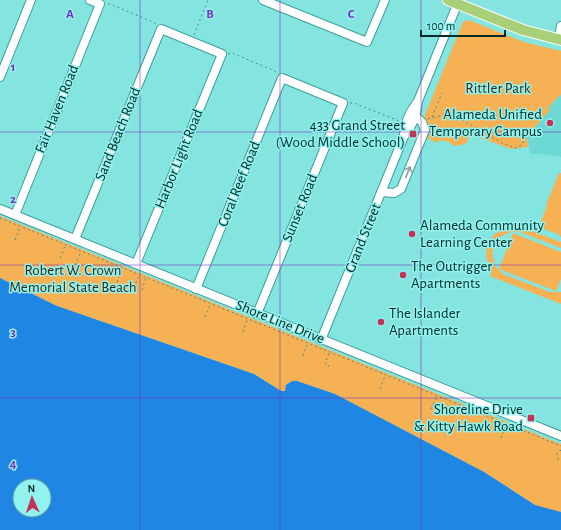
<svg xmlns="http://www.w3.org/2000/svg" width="561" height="530" font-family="'Alegreya Sans',sans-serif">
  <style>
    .built { fill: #6dd9d5 }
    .green { fill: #f6b155 }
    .water { fill: #2086e3; fill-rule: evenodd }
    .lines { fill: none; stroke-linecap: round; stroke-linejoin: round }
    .minor-casing { stroke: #3b9f9b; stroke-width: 10 }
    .major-casing { stroke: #fff; stroke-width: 12 }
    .path { stroke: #468d8a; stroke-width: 1; stroke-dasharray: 2 3; stroke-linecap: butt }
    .minor { stroke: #fff; stroke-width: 8 }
    .major { stroke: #a9d079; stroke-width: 10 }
    .oneway { stroke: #8ca09f }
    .grid { fill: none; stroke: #7b2cbf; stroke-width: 1; stroke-opacity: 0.55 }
    .poi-dot { fill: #c33356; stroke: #92f2ed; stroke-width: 1.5 }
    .labels { text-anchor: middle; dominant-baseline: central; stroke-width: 3; stroke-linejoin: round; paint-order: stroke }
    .park-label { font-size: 15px; fill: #382815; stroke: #92f2ed }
    .street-label { font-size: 15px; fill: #002b2a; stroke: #92f2ed }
    .poi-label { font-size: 15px; fill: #002b2a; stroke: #92f2ed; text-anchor: end }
    .grid-label { font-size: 13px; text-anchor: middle; font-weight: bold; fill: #7b2cbf; stroke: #92f2ed; stroke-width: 3; stroke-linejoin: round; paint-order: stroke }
  </style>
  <rect width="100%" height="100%" fill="#84e4e0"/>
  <path class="built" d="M561 94V157L540 154H530L527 137 550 110 548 108Z"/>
  <g class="green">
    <path d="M469 20 524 42 561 51V94L548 108 550 110 527 136 528 147 511 149 470 134 466 144 454 146 449 142 439 140 437 143 427 138 430 132 424 117 463 22Z"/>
    <path d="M559 173H561V237H559L560 235 544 229 541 221 547 206 546 205Z"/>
    <path d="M0 216 561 444V530L535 505 484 472 335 394 297 381H292L286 385 285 391H281L254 374 57 306 0 278Z"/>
    <path d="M512 226 524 228 561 242V248L520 232H511L503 235 497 240 495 244 492 253 495 266 503 274 550 292H561V304L490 276 492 270C478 251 491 230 512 226Z"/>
    <path d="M513 233 561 252V279L556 291 499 269Z"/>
  </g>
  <path class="water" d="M0 278 57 306 254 374 281 391H285L286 385 292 381H297L335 394 484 472 535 505 561 512V530H0ZM20 486H44V510H20Z"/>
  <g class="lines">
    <g class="minor-casing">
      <g id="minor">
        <path d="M263 0 367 42 385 0"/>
        <path d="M558 40 561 26"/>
        <path d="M0 77 31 0"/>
        <path d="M404 136C404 123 410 111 418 101"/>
        <path d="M381 192 394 193 401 189 425 130 422 122 415 116"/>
        <path d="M0 209 561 436"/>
        <path d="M15 215 100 4 90 0"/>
        <path d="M75 239 161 29 222 54 136 264"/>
        <path d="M196 289 282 78 343 103 257 314"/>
        <path d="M321 340 404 136C413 126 417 114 418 101L459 0"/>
      </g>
    </g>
    <g class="major-casing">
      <path id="major" d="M448 0 523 30 561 40"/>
    </g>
    <g class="path">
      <path d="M108 4H110L153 22 156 24"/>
      <path d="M194 35 208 0"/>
      <path d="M228 54 232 53 275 71 277 73"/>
      <path d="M350 103H354L399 121"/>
      <path d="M432 117 442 93"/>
      <path d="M428 119 444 115 449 116 464 121 502 143 515 148 522 145 528 132"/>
      <path d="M0 218 561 446"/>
      <path d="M15 240 20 227"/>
      <path d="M60 258 65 246"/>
      <path d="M75 265 81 252"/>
      <path d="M117 282 123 268"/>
      <path d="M134 288 139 275"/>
      <path d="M142 290 146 278"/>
      <path d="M205 317 210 305"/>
      <path d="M243 332 247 320"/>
      <path d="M303 356 307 344"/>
      <path d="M328 367 329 365 325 363 329 353"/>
      <path d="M380 389 385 376"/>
      <path d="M431 409 437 397"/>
      <path d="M501 438 506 425"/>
      <path d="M561 450 557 453 558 459 561 461"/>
    </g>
    <use href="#minor" class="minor"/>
    <use href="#major" class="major"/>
  </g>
  <defs><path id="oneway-shaft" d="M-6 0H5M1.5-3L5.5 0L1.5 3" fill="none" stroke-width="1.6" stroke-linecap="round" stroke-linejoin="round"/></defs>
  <use class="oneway" href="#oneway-shaft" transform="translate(408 172) rotate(-68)"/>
  <path class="grid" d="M140 0V530M280 0V530M421 0V530M0 132H561M0 265H561M0 398H561"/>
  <g class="poi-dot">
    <circle cx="550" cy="123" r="4"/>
    <rect x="409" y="130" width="8" height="8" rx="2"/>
    <circle cx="412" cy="234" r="4"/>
    <circle cx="403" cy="275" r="4"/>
    <circle cx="381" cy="322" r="4"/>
    <rect x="527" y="414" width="8" height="8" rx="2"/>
  </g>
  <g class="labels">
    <g class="park-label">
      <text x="498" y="88">Rittler Park</text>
      <text x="73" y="270">Robert W. Crown<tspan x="73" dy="17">Memorial State Beach</tspan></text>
    </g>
    <g class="street-label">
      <text transform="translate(57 109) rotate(-68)">Fair Haven Road</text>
      <text transform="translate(118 134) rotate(-68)">Sand Beach Road</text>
      <text transform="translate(179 159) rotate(-68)">Harbor Light Road</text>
      <text transform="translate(239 184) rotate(-68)">Coral Reef Road</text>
      <text transform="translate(300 208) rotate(-68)">Sunset Road</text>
      <text transform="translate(363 238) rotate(-68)">Grand Street</text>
      <text transform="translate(280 322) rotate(22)">Shore Line Drive</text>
    </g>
    <g class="poi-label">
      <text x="542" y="114">Alameda Unified<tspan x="542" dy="17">Temporary Campus</tspan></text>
      <text x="405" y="125">433 Grand Street<tspan x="405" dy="17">(Wood Middle School)</tspan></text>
      <text x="420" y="225" text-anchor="start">Alameda Community<tspan x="420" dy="17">Learning Center</tspan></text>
      <text x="411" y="266" text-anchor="start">The Outrigger<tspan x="411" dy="17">Apartments</tspan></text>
      <text x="389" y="313" text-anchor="start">The Islander<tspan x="389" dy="17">Apartments</tspan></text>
      <text x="523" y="409">Shoreline Drive<tspan x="523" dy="17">&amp; Kitty Hawk Road</tspan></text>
    </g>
  </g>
  <g class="grid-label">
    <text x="70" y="18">A</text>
    <text x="210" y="18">B</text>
    <text x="351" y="18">C</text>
    <text x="13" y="71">1</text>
    <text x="13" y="203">2</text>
    <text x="13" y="336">3</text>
    <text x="13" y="468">4</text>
  </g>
  <g transform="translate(32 498) rotate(357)"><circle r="19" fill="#92f2ed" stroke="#58a29f"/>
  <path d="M0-3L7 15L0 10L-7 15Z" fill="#c33356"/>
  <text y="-6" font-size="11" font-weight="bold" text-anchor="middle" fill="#002b2a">N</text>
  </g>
  <path d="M421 30v6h84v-6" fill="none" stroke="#002b2a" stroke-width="2"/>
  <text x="427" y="30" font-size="12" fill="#002b2a" stroke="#92f2ed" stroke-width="3" paint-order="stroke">100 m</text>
</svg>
